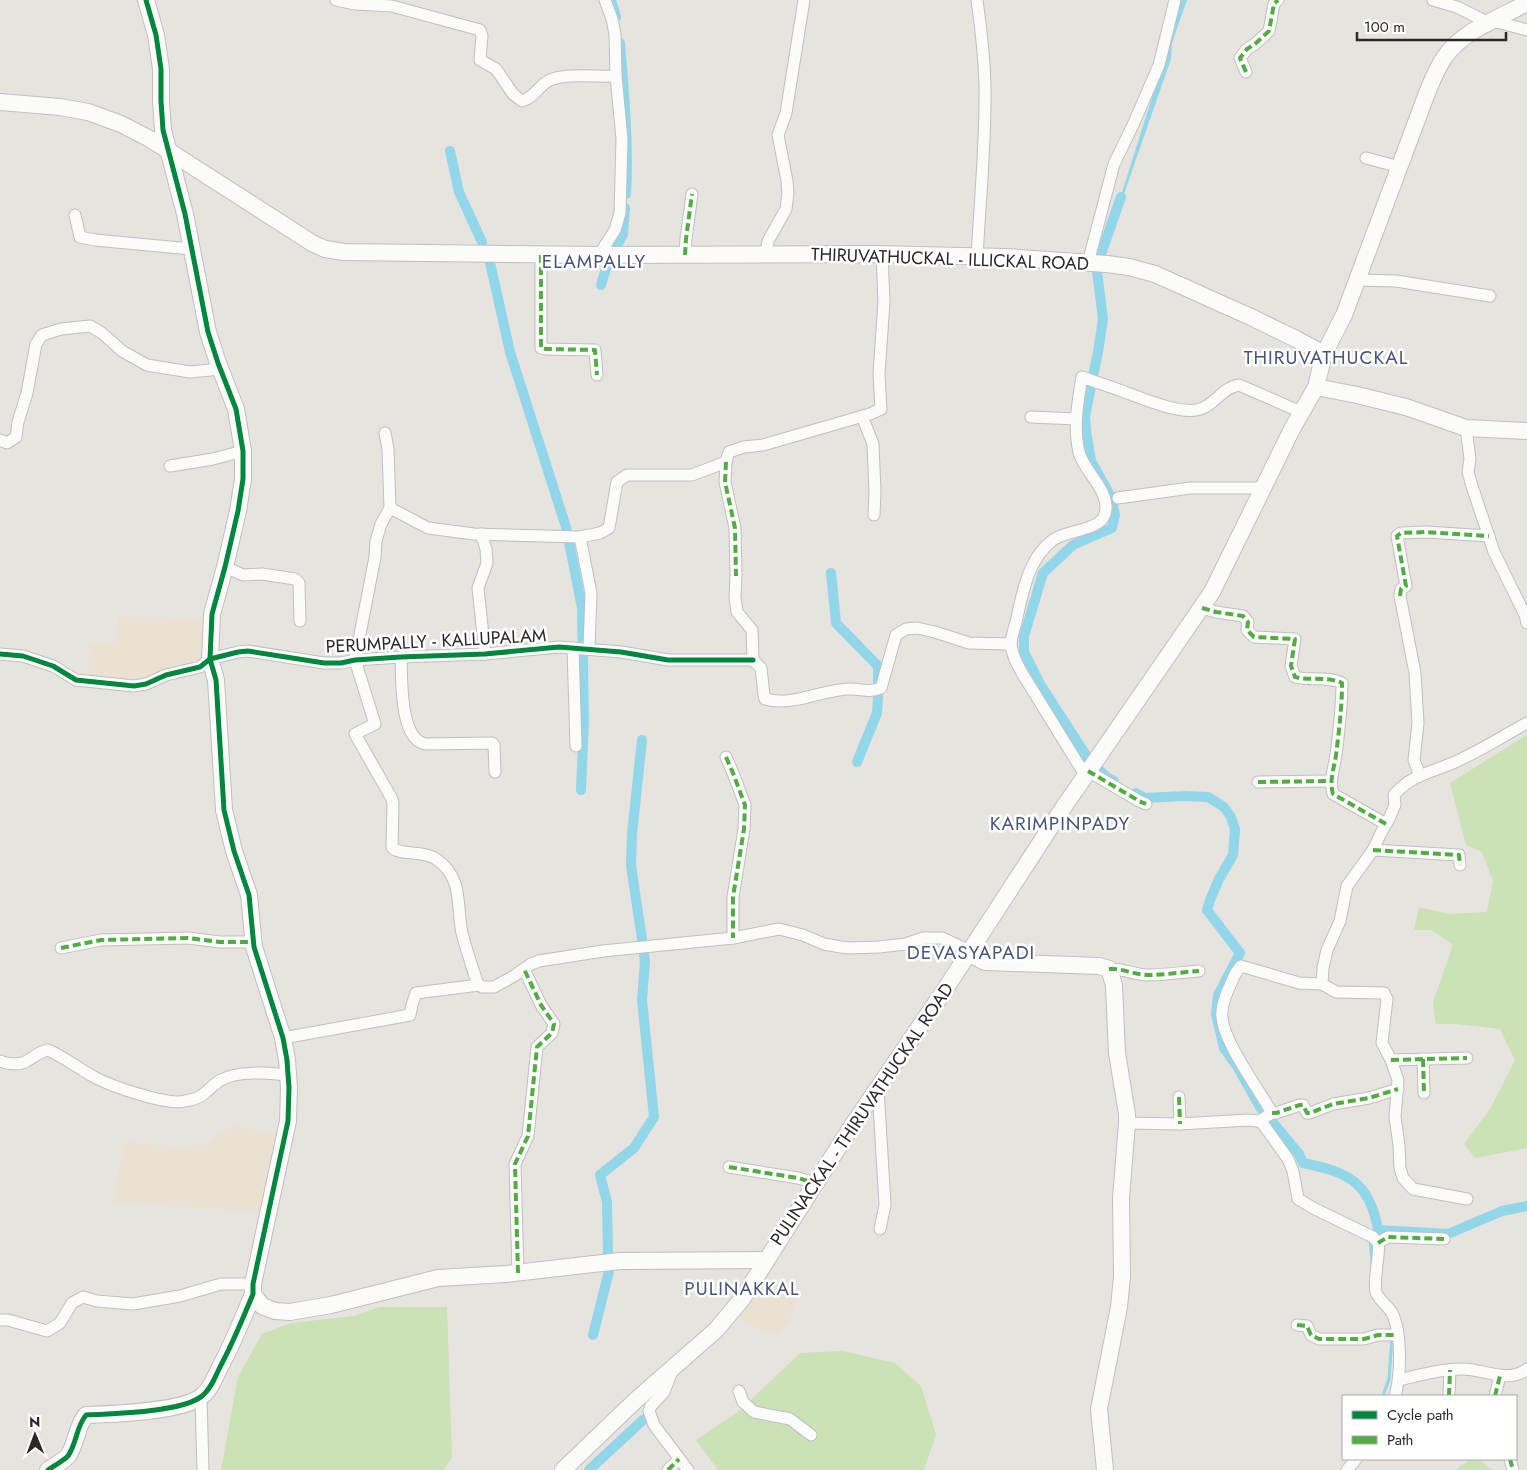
<svg xmlns="http://www.w3.org/2000/svg" width="1527" height="1470" font-family="Jost,sans-serif">
  <style>
    .education { fill: #eae1d2 }
    .green { fill: #cae2b6 }
    .water { fill: #91d7e9 }
    .lines { fill: none; stroke-linecap: round; stroke-linejoin: round }
    .stream { stroke: #91d7e9; stroke-width: 3 }
    .canal { stroke: #91d7e9; stroke-width: 10 }
    .street-casing { stroke: #c0bfc0; stroke-width: 13 }
    .secondary-casing { stroke: #c0bfc0; stroke-width: 18 }
    .street { stroke: #fbfbfa; stroke-width: 11 }
    .secondary { stroke: #fbfbfa; stroke-width: 16 }
    .quiet { stroke: #53ab44; stroke-width: 4; stroke-dasharray: 8 4; stroke-linecap: butt }
    .cycleway-casing { stroke: #fff; stroke-width: 8 }
    .cycleway { stroke: #00873e; stroke-width: 5 }
    .labels { text-anchor: middle; dominant-baseline: central; stroke-width: 5; stroke-linejoin: round; paint-order: stroke }
    .street-label { font-size: 18px; fill: #292929; stroke: #fff }
    .neighbourhood-label { font-size: 19px; letter-spacing: 1px; fill: #495479; stroke: #fff }
  </style>
  <rect width="100%" height="100%" fill="#e7e3de"/>
  <g class="education">
    <path d="M118 616 202 619 201 662 162 670 147 679 129 681 88 677 90 643H115Z"/>
    <path d="M235 1126 281 1135 263 1211 113 1204 124 1141 185 1147 205 1144 222 1131Z"/>
    <path d="M764 1274 786 1288 796 1300 790 1322 775 1335 748 1323 736 1316Z"/>
  </g>
  <g class="green">
    <path d="M1527 735V1148L1475 1158 1464 1144 1490 1109 1515 1060 1500 1029 1456 1024H1436L1433 1002 1453 945 1432 930H1414L1419 907 1449 914 1487 912 1493 881 1482 852 1466 845 1450 783Z"/>
    <path d="M379 1307H447L452 1458 443 1470H221L238 1377 262 1334 291 1323 354 1316Z"/>
    <path d="M843 1351 895 1363 921 1386 936 1435 924 1470H718L696 1440 739 1411 800 1353Z"/>
    <path d="M1471 1459H1478L1492 1470H1456Z"/>
  </g>
  <path class="water" d="M1175 0H1187L1172 43 1171 59 1097 271 1161 69Z"/>
  <g class="lines">
    <g class="stream">
      <path d="M1370 1239 1372 1263"/>
      <path d="M1383 1396 1389 1379 1392 1338"/>
    </g>
    <g class="canal">
      <path d="M611 0 616 17"/>
      <path d="M620 43C624 94 629 143 626 194"/>
      <path d="M450 151 459 192 482 242"/>
      <path d="M489 258 510 352 566 527 582 608 584 721 581 790"/>
      <path d="M601 285 606 268 623 234 625 208"/>
      <path d="M831 573 836 623 878 666V697L877 713 857 762"/>
      <path d="M1087 757 1040 684 1024 652V636L1043 573 1073 545 1112 528 1115 515 1111 497 1091 461 1086 431 1085 416 1098 352 1103 319 1097 271 1100 257 1121 197"/>
      <path d="M1099 770 1107 777 1114 781"/>
      <path d="M1136 793 1145 798 1185 796 1208 797 1224 807 1231 817 1235 829 1233 855 1219 879 1210 900 1207 910 1240 953 1218 995 1216 1014 1224 1048 1237 1066 1260 1107 1299 1154 1303 1163C1348 1172 1370 1182 1378 1230L1448 1234 1502 1211 1527 1206"/>
      <path d="M642 939 631 866 632 834 642 740"/>
      <path d="M608 1254 607 1202 600 1175 634 1148 654 1117 642 1000 645 962 644 955"/>
      <path d="M593 1335 609 1271"/>
      <path d="M589 1470 643 1420"/>
    </g>
    <g class="street-casing">
      <g id="street">
        <path d="M336 0 355 4 392 6 480 30 482 36 480 60 496 69 513 94 522 101C534 98 539 85 550 80 566 73 598 77 616 76"/>
        <path d="M977 0C981 28 984 56 985 84 986 142 980 200 977 257"/>
        <path d="M1433 0 1457 7 1489 23"/>
        <path d="M1493 21 1527 30"/>
        <path d="M1246 72 1240 58 1247 49 1255 44 1269 31 1274 4 1278 0"/>
        <path d="M1366 158 1400 167"/>
        <path d="M75 215 80 237 95 240 191 249"/>
        <path d="M766 254 768 241 786 209 788 193 787 181 778 135 786 113 804 0"/>
        <path d="M541 255V348L546 349 595 350 597 375"/>
        <path d="M599 255 615 230 620 213 622 139 616 76 615 34 612 19 605 0"/>
        <path d="M685 255 686 239 692 194"/>
        <path d="M1088 263 1114 164 1133 125 1159 65 1175 0"/>
        <path d="M1357 280 1396 281 1490 296"/>
        <path d="M862 416 873 444 875 492 874 515"/>
        <path d="M1031 417 1076 419"/>
        <path d="M1466 428 1470 459 1468 472 1472 486 1494 552 1525 615 1527 623"/>
        <path d="M385 433 388 449 390 508 381 524 376 541 375 557 355 660 375 724 355 734 392 799 393 804 392 847C399 856 423 850 436 859 464 878 456 905 462 933 466 949 472 966 477 982L479 985"/>
        <path d="M0 440 7 443 16 437 18 422 27 393 36 344 42 335 61 329 90 326 102 333 122 351 147 365 190 372 220 369"/>
        <path d="M170 466 213 459 243 451"/>
        <path d="M1118 498 1190 488H1263"/>
        <path d="M390 508 428 528 474 534 580 537 600 533 609 528 617 482 627 475H692L726 462"/>
        <path d="M481 534 486 549 487 563 478 588 485 654"/>
        <path d="M580 537 591 593 589 649"/>
        <path d="M225 567 243 575 262 574 295 579 299 583 300 621"/>
        <path d="M1202 608 1216 612 1243 616 1248 622 1247 630 1254 637 1295 639 1291 666 1295 677C1310 681 1327 676 1342 683 1342 707 1339 731 1336 755 1334 769 1329 780 1333 794L1386 824"/>
        <path d="M573 648 576 746"/>
        <path d="M0 654 23 656 53 666 76 680 134 686 146 684 166 675 200 667 210 659 238 652 248 651 324 663H341L355 660 401 657 485 654 559 647 621 652 668 660H753"/>
        <path d="M401 657C402 677 399 742 427 744L492 743 494 745 495 772"/>
        <path d="M753 660 752 630 737 612 735 597 736 576 735 528 725 482 726 462 729 452 744 447 763 445 870 414 881 409 879 374 884 302 882 254"/>
        <path d="M753 660 761 668 764 695 765 699C793 707 823 689 850 689 864 689 867 693 881 688L896 635 906 629 917 628 935 632 969 643 1011 644"/>
        <path d="M726 757 733 773 745 805 744 829 733 897V938"/>
        <path d="M1088 771 1139 801 1146 804"/>
        <path d="M1085 775 1022 673C1017 664 1012 655 1011 645 1011 638 1014 629 1016 622 1022 595 1028 558 1053 540 1066 530 1100 531 1105 514 1112 492 1083 471 1079 452 1073 427 1078 401 1082 377 1095 382 1109 386 1122 391 1141 398 1176 413 1196 410 1213 408 1222 387 1239 385L1301 412"/>
        <path d="M1420 776 1414 760 1418 723 1415 673 1400 596 1401 589 1406 586 1397 536 1401 533 1426 532 1489 536"/>
        <path d="M1258 782 1330 781"/>
        <path d="M1373 850 1459 855 1460 865"/>
        <path d="M61 948 101 940 188 938 220 942H253"/>
        <path d="M1109 969C1122 968 1135 975 1148 975 1165 975 1182 972 1199 971"/>
        <path d="M283 1038 410 1015 412 1005 416 993 479 985 482 987H494L514 976 531 964 539 961 603 951 733 938 779 929 803 935 824 944 847 948 879 947 906 944 923 938H942L970 951"/>
        <path d="M1423 1059 1424 1093"/>
        <path d="M1391 1060 1467 1058"/>
        <path d="M0 1061C6 1064 19 1065 25 1062 33 1058 38 1052 48 1050 64 1057 78 1068 94 1077 111 1086 167 1106 185 1101 192 1100 201 1097 206 1092 211 1088 215 1083 221 1080 236 1071 271 1072 289 1076"/>
        <path d="M878 1088 885 1205 880 1229"/>
        <path d="M1179 1097 1180 1124"/>
        <path d="M1272 1113H1276L1300 1105H1303L1307 1113H1310L1333 1104 1369 1098 1398 1089"/>
        <path d="M1259 1121 1272 1113C1259 1089 1219 1037 1222 1012 1222 1005 1225 997 1228 990 1232 982 1234 973 1241 966L1299 983 1322 984"/>
        <path d="M1127 1123 1180 1124 1248 1120 1259 1121 1263 1124 1288 1159 1293 1171 1298 1199 1315 1209 1373 1237C1374 1239 1376 1240 1378 1242 1381 1249 1373 1279 1376 1292 1378 1299 1388 1306 1392 1313 1402 1333 1401 1375 1395 1396"/>
        <path d="M729 1167 798 1178 815 1183"/>
        <path d="M1467 1199 1413 1189 1403 1178 1400 1168 1399 1145 1395 1117 1398 1080 1391 1060 1382 1043 1387 999 1384 993 1336 992 1322 984 1323 968 1327 950 1340 921 1347 886 1373 850 1382 831 1389 819 1395 805 1394 795C1410 775 1433 772 1455 762 1480 751 1503 736 1527 723"/>
        <path d="M1378 1243 1388 1237 1444 1239"/>
        <path d="M518 1273 515 1164 528 1136 537 1047 552 1033 554 1024 541 1005 524 969"/>
        <path d="M0 1320H8L47 1331 60 1323 72 1303 83 1297 97 1301 133 1304 180 1296 221 1284H253"/>
        <path d="M1297 1325 1307 1326 1311 1335 1319 1339H1364L1378 1335H1397"/>
        <path d="M673 1369 664 1392 651 1406 649 1411 654 1425 688 1470"/>
        <path d="M1399 1380C1419 1375 1442 1369 1463 1369 1483 1369 1509 1384 1527 1369"/>
        <path d="M739 1391 743 1402 754 1412 790 1419 811 1435"/>
        <path d="M1449 1396 1450 1370"/>
        <path d="M1495 1396 1500 1376"/>
        <path d="M201 1397 203 1470"/>
        <path d="M1510 1459 1513 1470"/>
        <path d="M668 1470 679 1459"/>
        <path d="M1347 1470 1356 1459"/>
      </g>
    </g>
    <g class="secondary-casing">
      <g id="secondary">
        <path d="M0 102 60 107 88 112 121 124 150 139 312 243 325 249 344 252 599 255 875 254 1005 257 1107 264 1129 267 1155 274 1253 318 1296 339 1324 354"/>
        <path d="M1316 387 1357 395 1406 407 1466 428 1527 431"/>
        <path d="M968 953 985 962 1099 966 1109 969 1114 985 1117 1053 1127 1114V1123L1121 1198 1122 1276 1119 1307 1099 1409 1105 1470"/>
        <path d="M253 1294 262 1306 275 1311 290 1312 331 1305 438 1278 506 1274 620 1261 765 1260"/>
        <path d="M48 1470C54 1466 63 1461 68 1456 77 1443 76 1427 86 1415 112 1414 183 1412 202 1396 211 1389 215 1377 220 1367 233 1343 243 1318 253 1294V1284L288 1121 289 1088 287 1060 283 1038 254 947 249 895 234 851 224 810 216 680 210 659 212 614 225 567 238 511 243 479V451L236 409 218 363 208 332 185 214 163 130 161 101V69L156 35 146 0"/>
        <path d="M563 1470 636 1400 716 1330 742 1299 850 1129 946 988 1063 808 1212 592 1292 429 1316 387 1324 354 1344 315 1427 93C1432 81 1437 68 1444 58 1463 30 1498 19 1527 3"/>
      </g>
    </g>
    <use href="#street" class="street"/>
    <use href="#secondary" class="secondary"/>
    <g class="quiet">
      <path d="M1246 72 1240 58 1247 49 1255 44 1269 31 1274 4 1278 0"/>
      <path d="M541 255V348L546 349 595 350 597 375"/>
      <path d="M685 255 686 239 692 194"/>
      <path d="M726 462 725 482 735 528 736 576"/>
      <path d="M1400 596 1401 589 1406 586 1397 536 1401 533 1426 532 1489 536"/>
      <path d="M1202 608 1216 612 1243 616 1248 622 1247 630 1254 637 1295 639 1291 666 1295 677C1310 681 1327 676 1342 683 1342 707 1339 731 1336 755 1334 769 1329 780 1333 794L1386 824"/>
      <path d="M726 757 733 773 745 805 744 829 733 897V938"/>
      <path d="M1088 771 1139 801 1146 804"/>
      <path d="M1258 782 1330 781"/>
      <path d="M1373 850 1459 855 1460 865"/>
      <path d="M61 948 101 940 188 938 220 942H253"/>
      <path d="M1109 969C1122 968 1135 975 1148 975 1165 975 1182 972 1199 971"/>
      <path d="M1423 1059 1424 1093"/>
      <path d="M1391 1060 1467 1058"/>
      <path d="M1179 1097 1180 1124"/>
      <path d="M1272 1113H1276L1300 1105H1303L1307 1113H1310L1333 1104 1369 1098 1398 1089"/>
      <path d="M729 1167 798 1178 815 1183"/>
      <path d="M1378 1243 1388 1237 1444 1239"/>
      <path d="M518 1273 515 1164 528 1136 537 1047 552 1033 554 1024 541 1005 524 969"/>
      <path d="M1297 1325 1307 1326 1311 1335 1319 1339H1364L1378 1335H1397"/>
      <path d="M1449 1396 1450 1370"/>
      <path d="M1495 1396 1500 1376"/>
      <path d="M1510 1459 1513 1470"/>
      <path d="M668 1470 679 1459"/>
    </g>
    <g class="cycleway-casing">
      <g id="cycleway">
        <path d="M0 654 23 656 53 666 76 680 134 686 146 684 166 675 200 667 210 659 238 652 248 651 324 663H341L355 660 401 657 485 654 559 647 621 652 668 660H753"/>
        <path d="M48 1470C54 1466 63 1461 68 1456 77 1443 76 1427 86 1415 112 1414 183 1412 202 1396 211 1389 215 1377 220 1367 233 1343 243 1318 253 1294V1284L288 1121 289 1088 287 1060 283 1038 254 947 249 895 234 851 224 810 216 680 210 659 212 614 225 567 238 511 243 479V451L236 409 218 363 208 332 185 214 163 130 161 101V69L156 35 146 0"/>
      </g>
    </g>
    <use href="#cycleway" class="cycleway"/>
  </g>
  <g class="labels">
    <g class="street-label">
      <text transform="translate(950 259) rotate(2)">THIRUVATHUCKAL - ILLICKAL ROAD</text>
      <text transform="translate(436 641) rotate(-3)">PERUMPALLY - KALLUPALAM</text>
      <text transform="translate(862 1114) rotate(-56)">PULINACKAL - THIRUVATHUCKAL ROAD</text>
    </g>
    <g class="neighbourhood-label">
      <text x="594" y="261">ELAMPALLY</text>
      <text x="1326" y="357">THIRUVATHUCKAL</text>
      <text x="1060" y="823">KARIMPINPADY</text>
      <text x="971" y="952">DEVASYAPADI</text>
      <text x="742" y="1288">PULINAKKAL</text>
    </g>
  </g>
  <rect x="1342" y="1395" width="175" height="65" fill="#ffffff" stroke="#a9a9a9"/>
  <rect x="1352" y="1411" width="25" height="8" fill="#00873e" stroke="#a9a9a9"/>
  <text x="1387" y="1420" font-size="15" fill="#292929">Cycle path</text>
  <rect x="1352" y="1436" width="25" height="8" fill="#53ab44" stroke="#a9a9a9"/>
  <text x="1387" y="1445" font-size="15" fill="#292929">Path</text>
  <g transform="translate(35 1435) rotate(359)" stroke="#ffffff" stroke-width="4" paint-order="stroke">
  <path d="M0-4L9 19L0 12L-9 19Z" fill="#292929"/>
  <text y="-8" font-size="14" font-weight="bold" text-anchor="middle" fill="#292929">N</text>
  </g>
  <path d="M1357 32v8h149v-8" fill="none" stroke="#292929" stroke-width="2.5"/>
  <text x="1364" y="32" font-size="15" fill="#292929" stroke="#ffffff" stroke-width="4" paint-order="stroke">100 m</text>
</svg>
